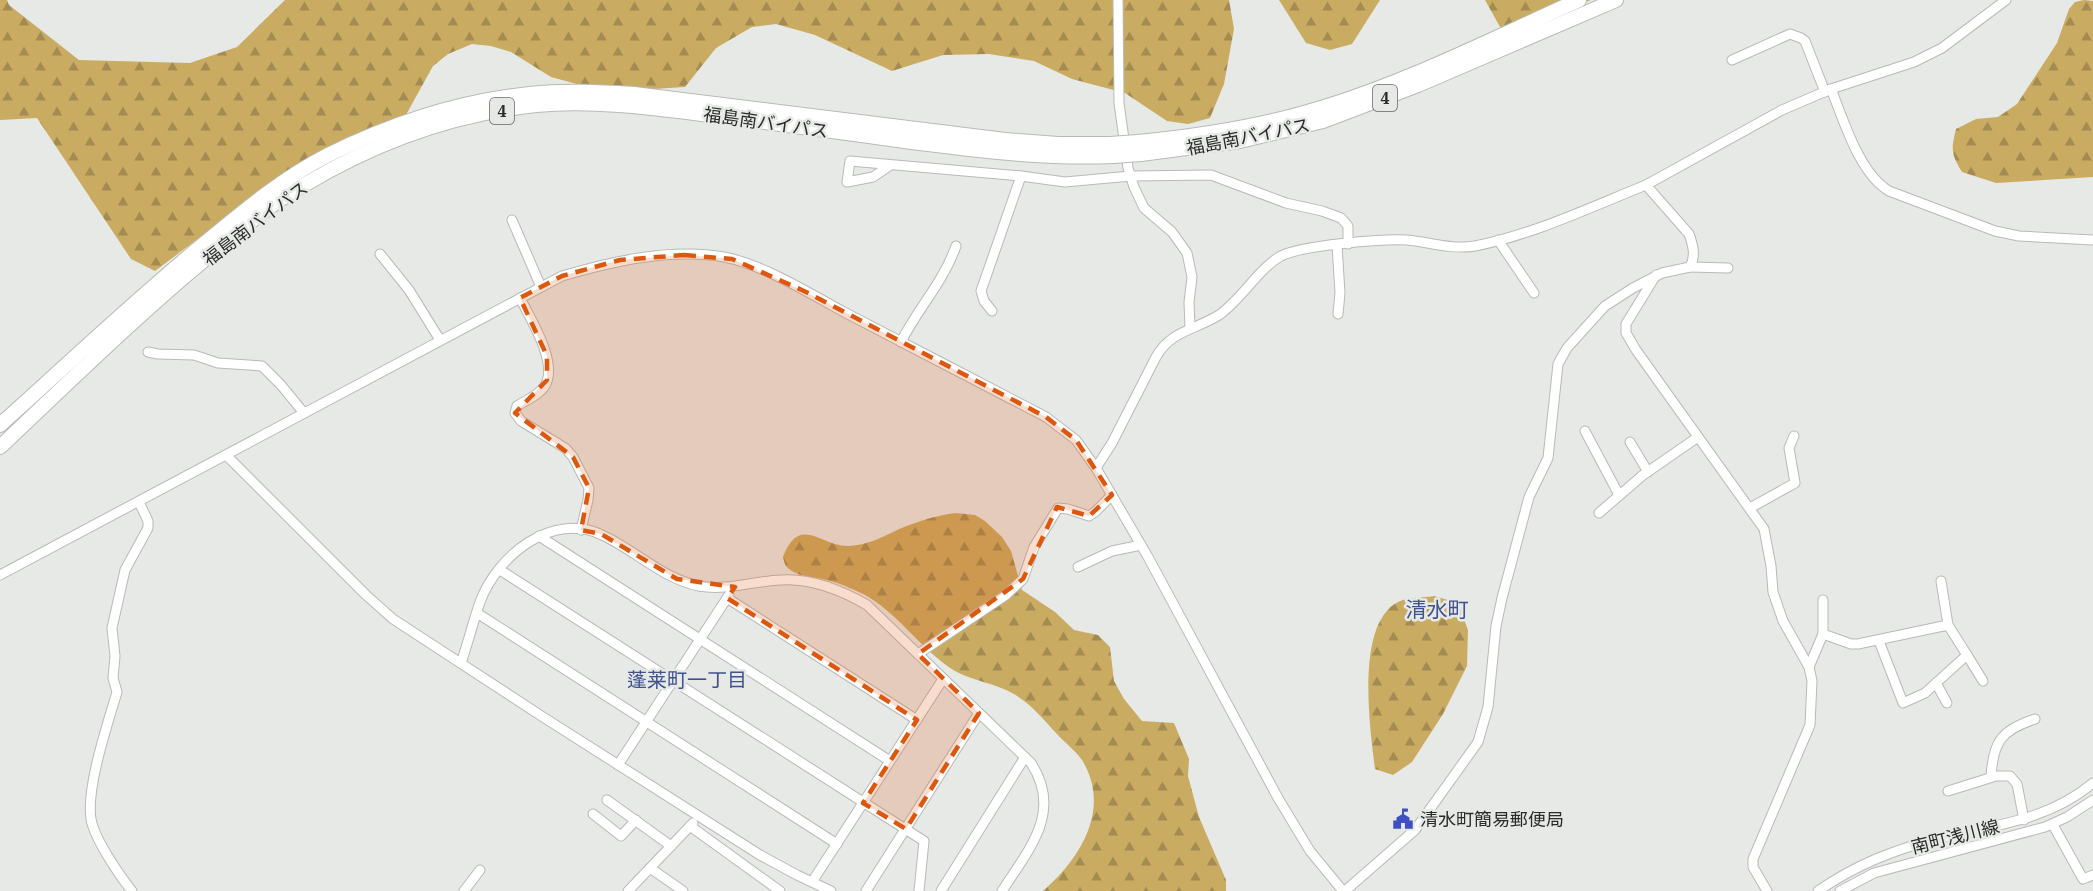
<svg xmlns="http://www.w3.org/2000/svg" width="2093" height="891" font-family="'Noto Serif','Noto Sans JP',serif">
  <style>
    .forest { fill: url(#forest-firs) }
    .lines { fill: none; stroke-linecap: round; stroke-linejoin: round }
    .minor-casing { stroke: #b8bab7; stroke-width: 11 }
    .highway-casing { stroke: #b8bab7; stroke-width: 16 }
    .minor { stroke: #fff; stroke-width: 9 }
    .highway { stroke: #fff; stroke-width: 14 }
    .highway-bridge-casing { stroke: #b8bab7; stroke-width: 16; stroke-linecap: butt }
    .highway-bridge { stroke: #fff; stroke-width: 14 }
    .marked { fill: #de570e; fill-opacity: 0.2; stroke: #de570e; stroke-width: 4.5; stroke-dasharray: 12 8; stroke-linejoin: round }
    .labels { text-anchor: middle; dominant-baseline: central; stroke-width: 5; stroke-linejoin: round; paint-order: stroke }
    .shield { fill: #e6e9e6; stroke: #626462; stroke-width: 1.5 }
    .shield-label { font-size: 16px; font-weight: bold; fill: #2a2b2a }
    .street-label { font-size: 18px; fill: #2a2b2a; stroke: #e6e9e6 }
    .poi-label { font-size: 18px; fill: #2a2b2a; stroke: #e6e9e6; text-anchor: start }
    .neighbourhood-label { font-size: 20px; fill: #42528e; stroke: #e6e9e6 }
    .quarter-label { font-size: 21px; fill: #42528e; stroke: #e6e9e6 }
  </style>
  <defs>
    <pattern id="forest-firs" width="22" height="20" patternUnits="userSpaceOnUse" patternTransform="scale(1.5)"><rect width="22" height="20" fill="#caab62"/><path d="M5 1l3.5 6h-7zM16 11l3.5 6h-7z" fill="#a48b51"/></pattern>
  </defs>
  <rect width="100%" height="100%" fill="#e6e9e6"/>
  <g class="forest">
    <path d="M0 0H7L9 5 79 60 190 63 237 47 285 0H1229L1234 29 1224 84 1210 118 1188 124 1167 121 1125 93 1072 79 1034 61 989 54 943 55 892 71 815 35 776 24 752 27 716 48 685 87 606 92 551 77 511 52 491 46 472 44 448 54 433 66 402 122 248 201 155 271 131 259 37 118 0 120Z"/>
    <path d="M1279 0H1380L1352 44 1330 50 1306 43Z"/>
    <path d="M1485 0H1591L1504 34Z"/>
    <path d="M2084 0 2093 1V177L1996 183 1962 172C1951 154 1951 149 1956 129L1976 119 1998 117 2017 104 2057 43 2069 9 2075 2Z"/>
    <path d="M956 513 975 515 985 521 1002 537 1011 551 1022 590 1055 612 1074 630 1098 635 1110 647 1114 681 1124 699 1142 721 1174 723 1189 759 1188 776 1199 817 1226 880V891H1043C1080 859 1112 809 1082 760 1076 751 1064 742 1057 734 1043 719 1031 704 1014 694 995 683 973 681 955 671 921 650 899 614 865 595 851 588 837 582 822 579 810 576 798 577 788 568 785 566 784 561 783 557 800 513 821 547 849 546 867 545 881 538 897 530 916 522 936 515 956 513Z"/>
    <path d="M1434 596 1458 603 1468 630 1467 666 1443 714 1412 762 1393 775 1375 769C1370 729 1355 624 1398 602 1407 597 1423 598 1434 596Z"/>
  </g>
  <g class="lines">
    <g class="minor-casing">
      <g id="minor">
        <path d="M1118 0 1119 103 1128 168 1134 187 1144 208 1172 232 1187 253 1192 277 1189 302 1190 327"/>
        <path d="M1732 60 1790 34 1801 38 1805 41 1825 92"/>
        <path d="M1831 89C1844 121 1859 173 1889 191L1995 231 2019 236 2093 240"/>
        <path d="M889 166 873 177 847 182 850 161 1021 176 1065 182 1131 176 1211 175 1286 203 1322 211 1341 218 1348 226V244"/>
        <path d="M512 220 541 287"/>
        <path d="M1498 240 1534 293"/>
        <path d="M1337 245 1340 293 1338 314"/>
        <path d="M380 254 409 290 440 340"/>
        <path d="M1690 267 1728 268"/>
        <path d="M1656 275 1626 324V333L1636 350 1764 529 1771 566 1773 592 1783 621 1809 667 1812 681 1810 725 1753 859V867L1767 891"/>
        <path d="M520 298C530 318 560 365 544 387 539 395 525 401 517 406L515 413 521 421 565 448 573 457 589 488 588 500 581 530"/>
        <path d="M992 311 984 301 981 291 1021 176"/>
        <path d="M901 342C918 308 943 283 956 246"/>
        <path d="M148 352 158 354 194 355 218 363 262 366 281 385 304 413"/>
        <path d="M1585 431 1619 495"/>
        <path d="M1630 442 1648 472"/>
        <path d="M226 455 366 595 393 619 543 717 760 855 797 875 831 891"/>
        <path d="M1096 468 1112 443 1156 357C1170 331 1197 329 1219 315 1241 300 1259 268 1281 256 1303 245 1381 239 1407 240 1429 242 1452 250 1475 246 1532 235 1591 207 1646 185"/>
        <path d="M1750 508 1795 483 1789 448 1794 436"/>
        <path d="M1599 513 1643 475 1698 437"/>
        <path d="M539 536 890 761"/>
        <path d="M1078 567 1112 551 1141 545"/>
        <path d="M500 570 924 841 919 891"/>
        <path d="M0 575 562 276C613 261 671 248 724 257 762 264 809 293 844 312 911 347 979 382 1046 417L1076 440 1096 468 1148 557 1278 798 1310 851 1343 891"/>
        <path d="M1941 581 1948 625"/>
        <path d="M727 598 917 720"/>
        <path d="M477 613 837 844"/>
        <path d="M1823 634V600"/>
        <path d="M918 654 1006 595 1023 579 1034 547 1058 508 1068 509 1089 516 1095 512 1112 495"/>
        <path d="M1967 655 1983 681"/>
        <path d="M461 663C468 643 473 622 480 602 497 556 552 511 602 535 635 550 663 579 699 586 726 591 754 581 781 580 812 578 841 590 867 605L1031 763C1063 812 1029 849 1002 891"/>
        <path d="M1809 667 1823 634 1851 644H1858L1948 625 1967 655 1925 693 1903 703 1879 641"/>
        <path d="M1936 683 1947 703"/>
        <path d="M618 765 729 595"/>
        <path d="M1991 777C1993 742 2001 730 2035 719"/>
        <path d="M1948 791 1996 776H2010L2017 784 2024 820"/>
        <path d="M607 800 671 846"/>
        <path d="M593 814 621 836 636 820"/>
        <path d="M2053 825 2083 879 2093 875"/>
        <path d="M690 826 780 891"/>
        <path d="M650 868 683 891"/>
        <path d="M812 882 943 679"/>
        <path d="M132 891C119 875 94 838 91 819 86 787 108 723 117 692L113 678 115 656 112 628 125 570 148 528V521L139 502"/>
        <path d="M464 891 480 870"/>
        <path d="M628 891 693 823"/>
        <path d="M866 891 979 713"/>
        <path d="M941 891 1025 757"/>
        <path d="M1345 891 1415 830 1478 742 1488 707 1496 626 1502 598 1529 497 1548 458 1558 364 1567 348 1605 306 1633 288 1662 273 1690 267C1696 256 1693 245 1689 234L1646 185 1782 110 1831 89 1914 62 1942 48 2006 0"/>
        <path d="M1818 891C1857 864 1894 850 1939 838 1994 825 2048 821 2093 783"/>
        <path d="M1840 891 1874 873 2045 827 2067 817 2093 800"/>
      </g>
    </g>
    <g class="highway-casing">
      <g id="highway">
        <path d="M1138 142C1199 136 1259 127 1318 109 1408 82 1494 38 1579 0"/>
        <path d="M1141 154 1240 141 1323 121 1418 85 1616 0"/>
        <path d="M0 425C66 366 131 304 199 248 240 214 281 179 328 155 391 124 460 101 530 94 565 90 600 92 634 94L1005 140 1058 144H1110"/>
        <path d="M0 447C68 383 134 318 205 259 237 233 268 205 304 185 374 143 454 114 536 105 591 100 647 107 702 114 770 122 837 132 904 141 974 150 1043 159 1113 156"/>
      </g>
    </g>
    <use href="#minor" class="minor"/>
    <use href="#highway" class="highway"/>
    <g class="highway-bridge-casing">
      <g id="highway-bridge">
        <path d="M1110 144 1138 142"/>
        <path d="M1113 156 1141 154"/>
      </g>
    </g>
    <use href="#highway-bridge" class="highway-bridge"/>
  </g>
  <path class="marked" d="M684 255 732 259 804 291 1046 417 1076 440 1112 495 1089 516 1057 507 1023 579 918 654 979 713 906 829 863 803 917 720 727 598 735 587 677 579 601 534 581 530 589 488 573 457 515 413 547 380V356L520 298 562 276 620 260Z"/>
  <defs>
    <g id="civic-bare" transform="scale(1.62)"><path d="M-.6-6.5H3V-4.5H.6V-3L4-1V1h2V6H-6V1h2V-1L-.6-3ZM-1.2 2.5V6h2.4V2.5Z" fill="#3d4fc3" stroke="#e6e9e6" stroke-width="2.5" paint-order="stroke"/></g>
  </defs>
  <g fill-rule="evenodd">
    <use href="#civic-bare" x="1403" y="819"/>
  </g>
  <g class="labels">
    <g class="shield">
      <rect x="1373" y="85" width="24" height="26" rx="4.5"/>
      <rect x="490" y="98" width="24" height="26" rx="4.5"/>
    </g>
    <g class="shield-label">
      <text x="1385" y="98">4</text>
      <text x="502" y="111">4</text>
    </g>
    <g class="street-label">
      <text transform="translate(766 122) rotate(8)">福島南バイパス</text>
      <text transform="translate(1248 136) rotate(-11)">福島南バイパス</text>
      <text transform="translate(255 223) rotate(-37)">福島南バイパス</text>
      <text transform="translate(1955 836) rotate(-14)">南町浅川線</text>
    </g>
    <g class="poi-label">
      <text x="1420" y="819">清水町簡易郵便局</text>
    </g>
    <g class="neighbourhood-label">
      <text x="687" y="679">蓬莱町一丁目</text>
    </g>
    <g class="quarter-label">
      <text x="1437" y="609">清水町</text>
    </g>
  </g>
</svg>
